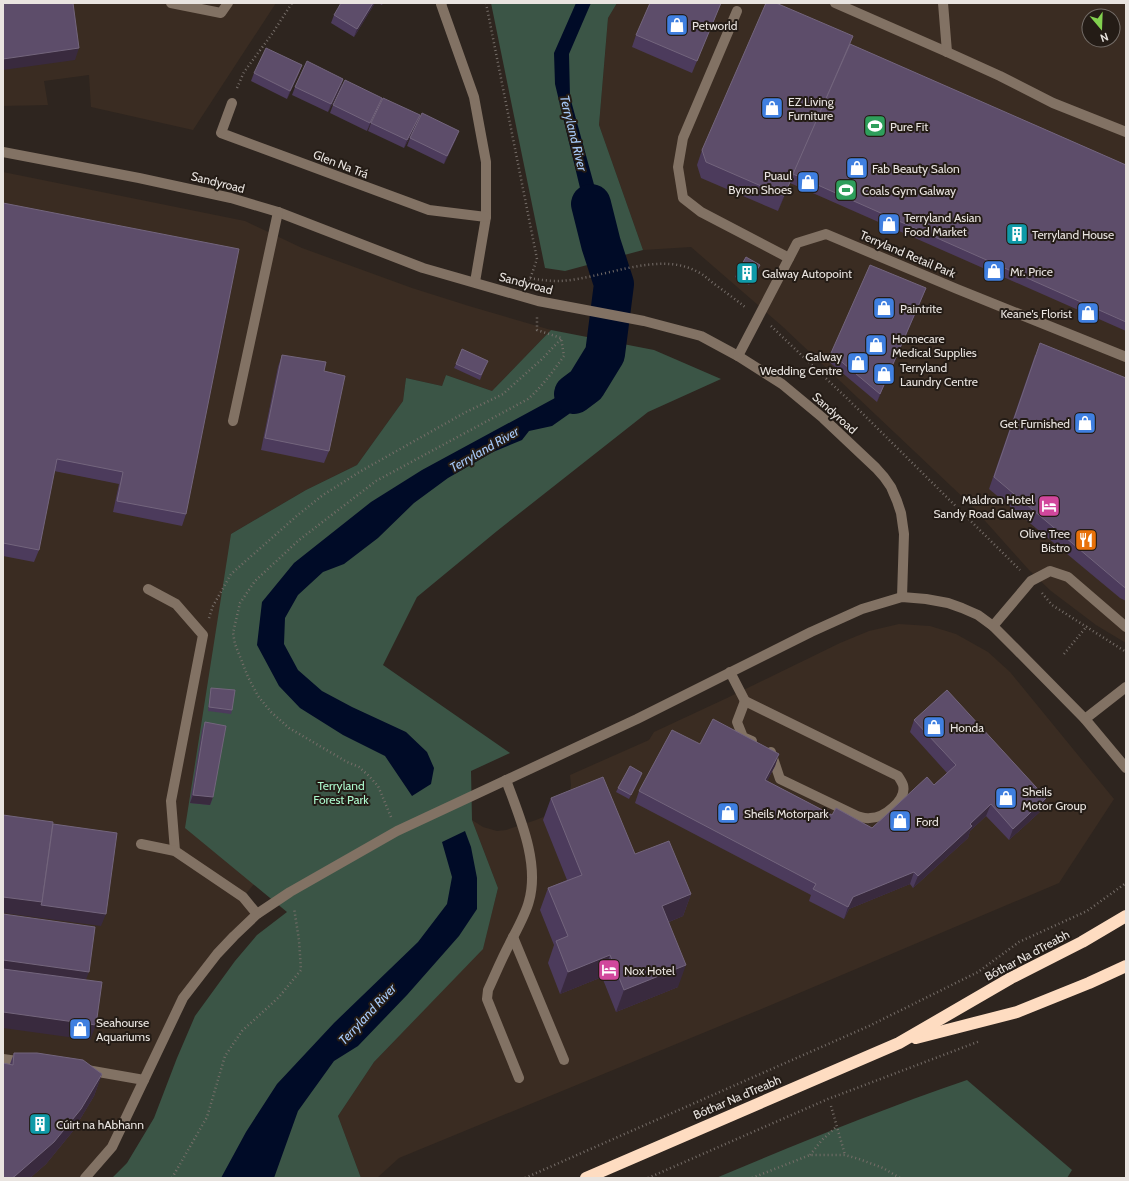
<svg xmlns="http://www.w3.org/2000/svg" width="1129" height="1181" font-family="Cabin,sans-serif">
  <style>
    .built { fill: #3a2c22; fill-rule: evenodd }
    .green { fill: #3b5546 }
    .water { fill: #000b27 }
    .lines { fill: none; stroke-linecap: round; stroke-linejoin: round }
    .river { stroke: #000b27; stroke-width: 40 }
    .path { stroke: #766e69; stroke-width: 2.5; stroke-dasharray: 1 3; stroke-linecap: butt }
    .minor { stroke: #827264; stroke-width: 10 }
    .highway { stroke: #fedcc1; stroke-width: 12 }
    .wall { fill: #4c3b5c }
    .shaded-wall { fill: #392a3e }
    .building { fill: #5d4d6a; stroke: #73657d }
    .labels { text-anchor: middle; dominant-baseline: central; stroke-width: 4; stroke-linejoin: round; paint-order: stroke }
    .poi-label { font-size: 12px; fill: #e9e4e0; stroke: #241c16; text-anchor: start }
    .street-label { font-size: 12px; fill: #e9e4e0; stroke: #241c16 }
    .park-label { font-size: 12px; fill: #acf8cd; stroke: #241c16 }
    .water-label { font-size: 13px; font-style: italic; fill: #a6c8f7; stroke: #241c16 }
  </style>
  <rect width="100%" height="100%" fill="#2e251f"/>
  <g class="built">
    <path d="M3 3H276L193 130 91 107 89 75 44 81 48 105 3 106Z"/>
    <path d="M617 3H1126V643L1096 625 1051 591 1029 570 970 504 782 326 691 247 643 250 599 125 608 18ZM1089 16H1113V40H1089Z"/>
    <path d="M3 172 245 221 302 248 412 288 469 306 551 330 492 391 446 375 442 386 406 378 403 401 357 465 306 490 231 534 255 883 243 897 257 914 183 998 112 1147 85 1178H3Z"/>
    <path d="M899 624 930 626 956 634 988 652 1010 672 1114 799 1059 883 771 1005 399 1158 377 1178H361L338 1116 374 1062 483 948 498 888 472 820 483 827 497 831 506 830 536 820 560 810 569 797 571 785 570 775 649 740 654 732 727 698 840 643 869 631Z"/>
  </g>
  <g class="green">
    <path d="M491 3H617L608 18 599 125 643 250 565 271 545 268Z"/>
    <path d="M551 330 654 350 721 379 648 412 497 531 417 597 383 665 510 753 471 771 472 820 498 888 483 949 374 1062 338 1116 361 1178H112L127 1163 154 1118 177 1058 195 1016 235 961 257 935 287 912 185 828 231 534 306 490 357 465 403 401 406 378 442 386 446 375 492 391Z"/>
    <path d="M967 1080 1072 1170 1067 1178H716C799 1143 882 1109 967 1080Z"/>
  </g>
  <g class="water">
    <path d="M576 3H591L569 54 570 97 607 232 615 255 599 259 587 217 555 84 554 53Z"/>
    <path d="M593 351 621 352 611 372 569 414 552 426 529 431 522 440 493 452 448 478 414 503 378 538 344 564 323 572 298 595 285 618 284 644 298 670 322 691 352 707 406 732 427 752 434 768 431 784 412 796 385 756 343 735 300 708 279 686 257 645 262 602 294 563 371 502 422 470 555 398 581 376Z"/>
    <path d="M465 831 471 847 477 878V909L459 936 407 995 358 1046 334 1061 298 1111 274 1178H221L246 1132 277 1084 334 1023 418 942 447 904 452 877 442 842Z"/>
  </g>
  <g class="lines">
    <path class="river" d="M574 394 586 385 605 354 614 284 601 244 591 204"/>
    <g class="path">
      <path d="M486 3 537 259 529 282"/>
      <path d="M237 88 244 72 272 34 292 3"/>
      <path d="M530 278C540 280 550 281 560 281 603 279 659 250 698 272 704 275 708 279 713 283 724 291 735 299 745 307"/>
      <path d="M771 326 857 408 1020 570"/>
      <path d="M1042 593 1052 605 1126 652"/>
      <path d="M209 618 213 606 231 574 299 514 323 495 361 471 466 412 503 394 542 359 561 339"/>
      <path d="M1064 654 1087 626"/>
      <path d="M391 817 378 786 369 776 359 767 347 762 289 728 271 712 258 696 248 677 235 644 233 633 240 603 255 581 299 540 376 481 528 399C542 387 553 371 564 356L561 338 537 330V317"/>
      <path d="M831 1106 845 1155"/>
      <path d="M810 1155 822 1140 837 1126"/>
      <path d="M172 1178 207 1117 225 1056 242 1031 279 997 301 970 299 940 294 908"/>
      <path d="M525 1178 869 1026 978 972 1019 942 1087 911 1126 883"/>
      <path d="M648 1178 828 1099 980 1041"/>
      <path d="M752 1178 810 1155H845L859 1159 883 1168 900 1178"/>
    </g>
    <g class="minor">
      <path d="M171 3 221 13 228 3"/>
      <path d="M442 3 441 4 474 97 486 162V217L475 282"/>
      <path d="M835 3 947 52 1000 76 1053 103 1126 132"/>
      <path d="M943 3 947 52"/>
      <path d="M737 11 683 138 678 167 683 198 701 212 789 258"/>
      <path d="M232 103 221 133 429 210 486 217"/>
      <path d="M3 152 139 178 231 198 278 212 423 268 538 301 644 321 701 336 738 356 782 384 823 418 876 468 884 477 891 487 897 501 901 513 904 534 902 597"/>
      <path d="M738 356 797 243 826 234 957 289 1126 357"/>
      <path d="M233 421 278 212"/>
      <path d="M148 589 176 604 203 635 171 801 175 851"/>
      <path d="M993 626 1031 581 1050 571 1068 577 1126 627"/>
      <path d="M730 672 745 701 898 776C900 779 902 782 903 785 907 800 884 818 870 818 866 819 861 817 857 816L780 779 771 752"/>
      <path d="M745 701 737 722 743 737 752 741"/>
      <path d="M1085 719 1126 687"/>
      <path d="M506 780C519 816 540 862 529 901 526 914 515 933 509 945 501 960 495 975 488 990L487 999 519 1078"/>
      <path d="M141 844 175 851 243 897 257 914"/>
      <path d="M513 937 564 1060"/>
      <path d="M3 1059 24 1062"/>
      <path d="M87 1070 144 1080"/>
      <path d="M85 1178 112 1147 183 998 217 954 234 936 257 914 290 892 397 831 637 719 811 632 862 609 902 597 926 599 948 603 962 608 978 615 993 626 1016 649 1085 719 1126 768"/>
    </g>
    <g class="highway">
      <path d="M916 1038 1017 1012 1089 983 1126 966"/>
      <path d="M586 1178 899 1043 1011 978 1082 942 1126 916"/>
    </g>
  </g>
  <g class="wall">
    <path d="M375 3 354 37 331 23 334 15Z"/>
    <path d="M378 3H383L382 5Z"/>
    <path d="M721 3 692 73 632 47 636 35Z"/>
    <path d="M850 44 1126 165V331L790 183 778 211 701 178 697 165 702 150Z"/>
    <path d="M302 65 299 73 287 99 251 81 254 73Z"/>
    <path d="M343 79 341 87 328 112 292 95 295 87Z"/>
    <path d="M382 98 379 106 367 131 330 113 333 105Z"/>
    <path d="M420 115 417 124 404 148 368 131 371 123Z"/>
    <path d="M410 138 456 139 444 164 407 146Z"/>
    <path d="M3 203 186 514 182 526 113 512 119 484 54 471 39 550 34 562 3 556Z"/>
    <path d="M759 269 749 285 735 277 737 273Z"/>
    <path d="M926 288 923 296 877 402 828 361 831 353Z"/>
    <path d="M282 355 324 371 329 451 324 463 261 450 278 367Z"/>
    <path d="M1035 355 1126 378V601L1120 598 989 489Z"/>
    <path d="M456 364 486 365 480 380 454 368Z"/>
    <path d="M211 688 232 710 231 714 208 711 210 692Z"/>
    <path d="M914 720 1042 810 1009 840 986 816 970 831 968 838 913 888 910 884 849 909 844 919 809 901 811 895 635 803 639 791 700 744 779 754 775 766 767 781 832 815 872 828 934 785 947 773 910 732Z"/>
    <path d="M205 722 213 797 210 805 190 803 202 730Z"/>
    <path d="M641 777 629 799 616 792 618 788Z"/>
    <path d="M551 798 635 854 691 894 683 916 669 922 678 987 616 1012 602 977 560 994 548 963 554 945 540 910 548 888 567 880 543 820Z"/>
    <path d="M14 1053 102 1074 94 1096 73 1131 46 1164 30 1178H3L10 1064Z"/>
  </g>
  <g class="shaded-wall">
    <path d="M373 3H375L354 37 357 29Z"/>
    <path d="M853 36 847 52 793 174 790 183 778 211 784 196Z"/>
    <path d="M79 48 75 60 3 70V59Z"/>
    <path d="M302 65 299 73 287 99 290 91Z"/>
    <path d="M343 79 341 87 328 112 331 104Z"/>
    <path d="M382 98 379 106 367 131 370 123Z"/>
    <path d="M420 115 417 124 404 148 407 140Z"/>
    <path d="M459 131 456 139 444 164 447 156Z"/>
    <path d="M760 265 759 269 749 285 750 281Z"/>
    <path d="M926 288 923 296 877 402 880 394Z"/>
    <path d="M779 754 775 766 761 792 765 780Z"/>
    <path d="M642 773 641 777 629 799Z"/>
    <path d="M193 795 213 797 210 805 190 803Z"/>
    <path d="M1046 798 1042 810 1009 840 1013 829Z"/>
    <path d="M991 804 986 816 970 831 968 838 913 888 918 876 970 824Z"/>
    <path d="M914 872 910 884 849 909 844 919 848 907 853 897Z"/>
    <path d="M691 894 683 916 654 928 662 906Z"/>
    <path d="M3 897 42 902 106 914 101 926 3 913Z"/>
    <path d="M610 955 602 977 560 994 568 972Z"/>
    <path d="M3 960 89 972 83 987 3 976Z"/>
    <path d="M686 965 678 987 616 1012 624 990Z"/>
    <path d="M3 1012 96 1025 90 1040 3 1028Z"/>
    <path d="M102 1074 94 1096 73 1131 46 1164 30 1178H12Z"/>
  </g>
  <g class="building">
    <path d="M3 3H73L79 48 3 59Z"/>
    <path d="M341 3H373L357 29 334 15Z"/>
    <path d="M650 3H721L697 61 636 35Z"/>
    <path d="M766 3H776L853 36 784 196 706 162 702 150Z"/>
    <path d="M850 44 1126 165V322L793 174Z"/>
    <path d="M266 48 302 65 290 91 254 73Z"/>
    <path d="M307 61 343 79 331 104 295 87Z"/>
    <path d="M345 80 382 98 370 123 333 105Z"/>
    <path d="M383 98 420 115 407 140 371 123Z"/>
    <path d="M422 113 459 131 447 156 410 138Z"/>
    <path d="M3 203 239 249 186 514 117 501 123 472 57 459 39 550 3 543Z"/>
    <path d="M746 257 760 265 750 281 737 273Z"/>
    <path d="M870 265 926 288 880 394 831 353Z"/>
    <path d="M1040 343 1126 378V588L1124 587 994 477Z"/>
    <path d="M462 349 488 361 481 375 456 364Z"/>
    <path d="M282 355 326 362 324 371 345 376 329 451 265 438Z"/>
    <path d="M211 688 235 690 232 710 209 707Z"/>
    <path d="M947 690 1046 798 1013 829 991 804 970 824 972 826 918 876 914 872 853 897 848 907 813 889 816 884 639 791 672 730 700 744 713 719 779 754 765 780 832 815 836 808 872 828 927 777 934 785 956 765 914 720Z"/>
    <path d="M205 722 226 726 213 797 193 795Z"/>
    <path d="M630 766 642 773 631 795 618 788Z"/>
    <path d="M603 777 635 854 669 841 691 894 662 906 686 965 624 990 610 955 568 972 556 941 568 936 548 888 582 875 551 798Z"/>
    <path d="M3 815 53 822 42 902 3 897Z"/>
    <path d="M53 824 117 833 106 914 41 905 42 902Z"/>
    <path d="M3 914 95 927 89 972 3 960Z"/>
    <path d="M3 969 102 982 96 1025 3 1012Z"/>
    <path d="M14 1053H37L83 1060 102 1074 81 1109 54 1142 15 1176 12 1178H3V1063L13 1065Z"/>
  </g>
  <defs>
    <g id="shop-square" transform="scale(1.15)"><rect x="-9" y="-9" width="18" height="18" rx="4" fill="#3f7fe0" stroke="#241c16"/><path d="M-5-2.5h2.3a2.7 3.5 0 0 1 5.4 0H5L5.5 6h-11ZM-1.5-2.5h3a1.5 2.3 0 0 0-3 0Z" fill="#fff"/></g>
    <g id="stadium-square" transform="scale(1.15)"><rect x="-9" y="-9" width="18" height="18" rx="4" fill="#2e9e5b" stroke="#241c16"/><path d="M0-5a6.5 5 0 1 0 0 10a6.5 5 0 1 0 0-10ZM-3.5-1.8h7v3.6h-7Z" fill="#fff"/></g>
    <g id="building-square" transform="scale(1.15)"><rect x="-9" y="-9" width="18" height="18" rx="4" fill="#0f9aa8" stroke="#241c16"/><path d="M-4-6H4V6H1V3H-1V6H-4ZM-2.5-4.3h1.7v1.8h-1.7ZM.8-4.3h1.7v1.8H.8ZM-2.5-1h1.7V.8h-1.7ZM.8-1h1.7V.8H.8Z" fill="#fff"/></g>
    <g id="hotel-square" transform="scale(1.15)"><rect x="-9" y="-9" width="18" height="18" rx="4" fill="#d1479c" stroke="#241c16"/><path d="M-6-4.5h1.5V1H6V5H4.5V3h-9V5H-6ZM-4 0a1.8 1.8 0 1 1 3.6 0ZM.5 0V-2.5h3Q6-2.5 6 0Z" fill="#fff"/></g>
    <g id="restaurant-square" transform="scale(1.15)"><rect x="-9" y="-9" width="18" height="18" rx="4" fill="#e8710a" stroke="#241c16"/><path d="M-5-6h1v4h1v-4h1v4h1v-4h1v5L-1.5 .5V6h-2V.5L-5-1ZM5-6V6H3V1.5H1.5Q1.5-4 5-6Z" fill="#fff"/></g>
  </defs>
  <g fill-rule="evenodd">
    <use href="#shop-square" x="677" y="25"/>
    <use href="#shop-square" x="772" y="108"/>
    <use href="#stadium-square" x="875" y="126"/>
    <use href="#shop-square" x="857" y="168"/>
    <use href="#shop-square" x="808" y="182"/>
    <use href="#stadium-square" x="846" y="190"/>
    <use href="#shop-square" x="889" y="224"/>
    <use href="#building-square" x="1017" y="234"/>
    <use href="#shop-square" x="994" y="271"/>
    <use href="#building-square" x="747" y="273"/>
    <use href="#shop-square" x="884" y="308"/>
    <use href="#shop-square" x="1088" y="313"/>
    <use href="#shop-square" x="876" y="345"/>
    <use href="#shop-square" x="858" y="363"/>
    <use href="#shop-square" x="884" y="374"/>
    <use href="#shop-square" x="1085" y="423"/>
    <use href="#hotel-square" x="1049" y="506"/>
    <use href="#restaurant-square" x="1086" y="540"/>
    <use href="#shop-square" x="934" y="727"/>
    <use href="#shop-square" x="1006" y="798"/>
    <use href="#shop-square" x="728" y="813"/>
    <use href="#shop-square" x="900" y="821"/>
    <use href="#hotel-square" x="609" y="970"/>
    <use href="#shop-square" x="80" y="1029"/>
    <use href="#building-square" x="40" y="1124"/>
  </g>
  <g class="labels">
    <g class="poi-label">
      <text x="692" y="25">Petworld</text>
      <text x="788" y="101">EZ Living<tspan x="788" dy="14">Furniture</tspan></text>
      <text x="890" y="126">Pure Fit</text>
      <text x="872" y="168">Fab Beauty Salon</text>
      <text x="792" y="175" text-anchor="end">Puaul<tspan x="792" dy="14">Byron Shoes</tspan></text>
      <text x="862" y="190">Coals Gym Galway</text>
      <text x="904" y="217">Terryland Asian<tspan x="904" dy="14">Food Market</tspan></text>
      <text x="1032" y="234">Terryland House</text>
      <text x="1010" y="271">Mr. Price</text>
      <text x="762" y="273">Galway Autopoint</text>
      <text x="900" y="308">Paintrite</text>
      <text x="1072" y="313" text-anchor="end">Keane's Florist</text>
      <text x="892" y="338">Homecare<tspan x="892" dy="14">Medical Supplies</tspan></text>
      <text x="842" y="356" text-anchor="end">Galway<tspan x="842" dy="14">Wedding Centre</tspan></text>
      <text x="900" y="367">Terryland<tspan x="900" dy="14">Laundry Centre</tspan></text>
      <text x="1070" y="423" text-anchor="end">Get Furnished</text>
      <text x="1034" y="499" text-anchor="end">Maldron Hotel<tspan x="1034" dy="14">Sandy Road Galway</tspan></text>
      <text x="1070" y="533" text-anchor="end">Olive Tree<tspan x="1070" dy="14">Bistro</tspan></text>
      <text x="950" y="727">Honda</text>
      <text x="1022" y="791">Sheils<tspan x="1022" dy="14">Motor Group</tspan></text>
      <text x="744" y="813">Sheils Motorpark</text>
      <text x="916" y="821">Ford</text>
      <text x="624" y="970">Nox Hotel</text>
      <text x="96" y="1022">Seahourse<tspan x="96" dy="14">Aquariums</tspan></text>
      <text x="56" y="1124">Cúirt na hAbhann</text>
    </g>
    <g class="street-label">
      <text transform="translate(341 164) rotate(21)">Glen Na Trá</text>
      <text transform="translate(218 182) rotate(14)">Sandyroad</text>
      <text transform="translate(908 254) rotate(23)">Terryland Retail Park</text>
      <text transform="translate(526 283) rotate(15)">Sandyroad</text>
      <text transform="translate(835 413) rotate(42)">Sandyroad</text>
      <text transform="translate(1027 955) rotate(-28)">Bóthar Na dTreabh</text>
      <text transform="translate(737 1097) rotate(-23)">Bóthar Na dTreabh</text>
    </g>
    <g class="park-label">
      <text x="341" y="785">Terryland<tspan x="341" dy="14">Forest Park</tspan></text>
    </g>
    <g class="water-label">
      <text transform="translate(574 133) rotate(76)">Terryland River</text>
      <text transform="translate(484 449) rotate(-30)">Terryland River</text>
      <text transform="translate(367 1014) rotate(-47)">Terryland River</text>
    </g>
  </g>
  <rect width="1129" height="1181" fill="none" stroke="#e9e4e0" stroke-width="8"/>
  <g transform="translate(1101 28) rotate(161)"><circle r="19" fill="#241c16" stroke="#736c67"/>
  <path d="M0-3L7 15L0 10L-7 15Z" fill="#82d04f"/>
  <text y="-6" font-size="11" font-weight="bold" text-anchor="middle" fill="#e9e4e0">N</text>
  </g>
</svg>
